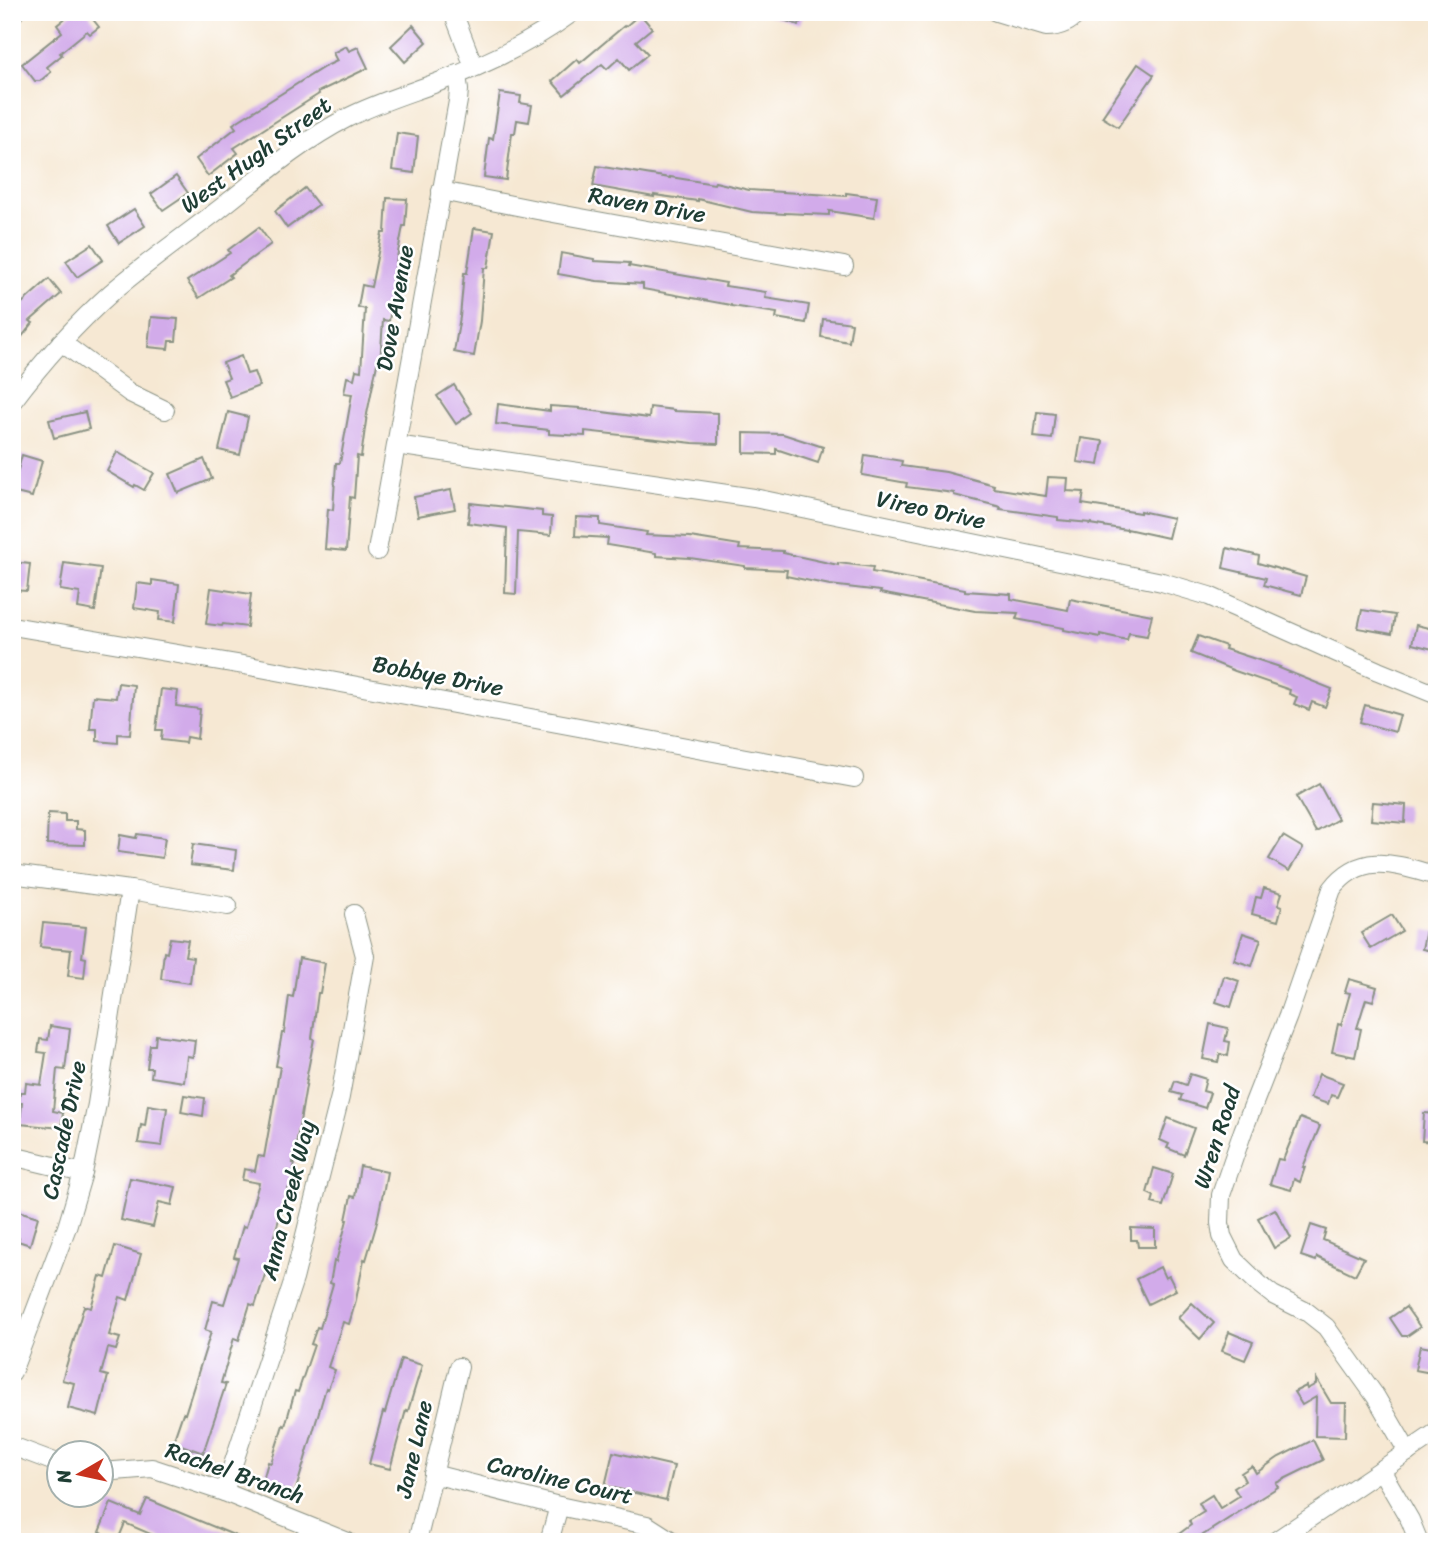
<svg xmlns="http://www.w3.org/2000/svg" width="1449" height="1554" font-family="Sriracha,sans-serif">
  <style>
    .building { fill: #d2abea }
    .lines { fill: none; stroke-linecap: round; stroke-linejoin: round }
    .street-casing { stroke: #8a9284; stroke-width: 20 }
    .street { stroke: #fff; stroke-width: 18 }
    .labels { text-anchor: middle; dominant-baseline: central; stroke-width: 5; stroke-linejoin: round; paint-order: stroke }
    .street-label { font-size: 23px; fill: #1f3d34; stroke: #fff }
  </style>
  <rect width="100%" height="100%" fill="#fff"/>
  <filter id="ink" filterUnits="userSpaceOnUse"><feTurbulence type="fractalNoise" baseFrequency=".0143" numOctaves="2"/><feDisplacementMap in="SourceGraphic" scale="14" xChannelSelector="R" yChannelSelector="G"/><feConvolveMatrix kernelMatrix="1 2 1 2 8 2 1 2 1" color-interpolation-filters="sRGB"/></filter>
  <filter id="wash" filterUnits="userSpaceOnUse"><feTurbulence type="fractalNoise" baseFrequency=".00686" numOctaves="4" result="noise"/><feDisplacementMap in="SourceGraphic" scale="28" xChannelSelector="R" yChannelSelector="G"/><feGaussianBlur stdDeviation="1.57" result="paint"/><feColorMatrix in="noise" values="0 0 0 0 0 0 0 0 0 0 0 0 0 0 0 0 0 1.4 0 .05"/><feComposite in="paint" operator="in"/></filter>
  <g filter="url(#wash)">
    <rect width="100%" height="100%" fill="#f6e8d3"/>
    <g id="blocks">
      <g class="building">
        <path d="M73 12H87L99 27 90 34 87 31 60 53 62 55 47 67 51 72 40 81H35L22 64 62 32 57 25Z"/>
        <path d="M768 12H803L799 25 767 15Z"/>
        <path d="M640 14 652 28 636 41 648 54 629 70 619 58 607 69 602 64 564 95 552 81 577 59 580 63 624 26 625 27Z"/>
        <path d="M413 25 427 42 405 62 391 46Z"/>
        <path d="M346 46 349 51 358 47 368 68 318 92 319 94 234 148 238 153 208 176 196 159 236 128 233 124 324 67 337 61 333 53Z"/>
        <path d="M1138 64 1154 75 1118 127 1102 117Z"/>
        <path d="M500 93 521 96 520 103 532 105 529 122 517 120 515 133H512L506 180 484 177 489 138 493 139Z"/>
        <path d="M397 133 418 136 414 173 392 170Z"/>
        <path d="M597 166 670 178V177L714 184 715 182 749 190 846 196V193L877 197 874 218 829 211V215L785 213V214L752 212 698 199V201L654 195V197L593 186Z"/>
        <path d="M176 176 188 193 163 210 151 194Z"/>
        <path d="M305 188 318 205 287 228 275 211Z"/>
        <path d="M387 198 407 199 405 226H403L392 284H395L389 321 383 320 380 365 377 364 367 414 361 457 357 456 354 498 350 497 346 551 325 549 328 509 333 510 336 463H340L352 394 344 393 347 377 354 379 356 370 361 371 365 309 358 307 362 285 371 287 382 233H385Z"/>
        <path d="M134 209 145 226 119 243 108 226Z"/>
        <path d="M259 227 271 244 229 275 231 277 199 298 187 281 230 253 228 250Z"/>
        <path d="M474 228 494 231 488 268H484L480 321 474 356 454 352 460 317 464 273H467Z"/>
        <path d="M92 244 103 260 77 277 66 261Z"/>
        <path d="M561 253 594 259V261L630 263 629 266 726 283 725 286 766 292 765 298 809 305 806 323 776 318 777 313 731 306V305L643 289V284L597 281 558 274Z"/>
        <path d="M49 279 61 294 30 321 33 323 12 349V312Z"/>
        <path d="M151 317 178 319 176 341H169L168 349 148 347Z"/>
        <path d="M823 319 852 323 849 342 821 337Z"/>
        <path d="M241 356 247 374 254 372 259 386 230 397 223 380 229 378 223 363Z"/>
        <path d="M454 385 472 413 456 424 437 396Z"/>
        <path d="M498 404 550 411V406L580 408V409L649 418 650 407 674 410V411L718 413V444L693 443 585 431V436L549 434V430L496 424Z"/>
        <path d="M85 412 89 429 54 438 49 420Z"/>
        <path d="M228 412 248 417 240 455 219 450Z"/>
        <path d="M1037 412 1055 414 1052 439 1034 437Z"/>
        <path d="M744 433 783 434 823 447 818 463 776 449V454L744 453Z"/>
        <path d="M1081 438 1103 441 1099 465 1077 462Z"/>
        <path d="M117 452 154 473 144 490 135 485 134 487 107 471Z"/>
        <path d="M22 455 42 461 32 497 12 492Z"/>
        <path d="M865 455 902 461 901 466 946 472 994 485 993 488 1046 496 1048 477 1068 478 1067 491 1084 492 1082 504 1140 513V511L1173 518 1168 538 1127 529V530L1090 524 1091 523 1058 520V517L1000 509 1001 507 954 495V493L906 487 907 483 862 475Z"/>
        <path d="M204 459 212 479 178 493 170 474Z"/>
        <path d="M451 490 455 509 418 516 414 497Z"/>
        <path d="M470 503 542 511V516L552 517 551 535 518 532 516 594 505 593 507 528 468 523Z"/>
        <path d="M576 517 600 518V525L647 532 646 535 690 537 740 545 739 549 783 551V553L838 565V563L873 567 872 572 965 589V591L1011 594V599L1068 610 1070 599 1152 615 1147 636 1129 633 1127 640 1100 634V637L1064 630V628L1016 619 1018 613 975 611 880 593 881 591 830 585 786 576 787 570 745 568V566L690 558 656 556V553L607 545 608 538 575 536Z"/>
        <path d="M1227 548 1259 556 1258 563 1306 577 1301 595 1264 585 1266 578 1223 568Z"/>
        <path d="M12 562 30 564 27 591 12 590Z"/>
        <path d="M64 563 101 568 95 611 78 608 80 593 60 590Z"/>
        <path d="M152 580 179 584 175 622 159 620 160 612 134 608 137 583 152 585Z"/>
        <path d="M211 588 251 594 247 627 223 624 222 626 206 624Z"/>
        <path d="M1362 610 1395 615 1392 634 1358 628Z"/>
        <path d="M1416 625 1437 630V650L1412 644Z"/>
        <path d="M1198 636 1226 646 1225 649 1280 667 1279 668 1332 689 1325 707 1312 702 1309 710 1294 704 1297 697 1289 694 1290 690 1235 671 1191 653Z"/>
        <path d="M118 683 134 685 130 735 118 734V743L97 741V729H90L93 696 116 698Z"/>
        <path d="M161 689 178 691 176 706 200 709 197 739 186 737 185 743 161 740 162 730H156Z"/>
        <path d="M1365 705 1400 715 1395 732 1360 722Z"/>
        <path d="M1319 784 1338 819 1316 832 1296 797Z"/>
        <path d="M1373 802 1406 805 1405 823 1371 820Z"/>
        <path d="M48 813 65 814V821H76V829L85 830V845L47 844Z"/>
        <path d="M137 834 165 838 162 858 118 852 120 835 136 838Z"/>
        <path d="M1283 836 1303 848 1289 871 1269 859Z"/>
        <path d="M193 844 236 850 234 870 190 865Z"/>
        <path d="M1264 888 1282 893 1278 905 1282 906 1278 921 1252 914 1256 897 1261 898Z"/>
        <path d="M1392 915 1402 931 1371 949 1361 933Z"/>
        <path d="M43 923 86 927 82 957 86 958 84 978 68 976 71 950 40 947Z"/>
        <path d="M1426 930 1437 932V952L1422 949Z"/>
        <path d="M1243 933 1261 939 1252 966 1234 960Z"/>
        <path d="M170 938 188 940 185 956 193 957 190 983 161 979 164 952 167 953Z"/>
        <path d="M299 958 325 963 320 993H318L312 1038 314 1039 306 1080H307L293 1163H295L290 1190 288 1189 274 1236 277 1237 255 1306 250 1304 239 1340 234 1338 221 1383 226 1384 203 1453 173 1442 183 1413 185 1414 211 1332 205 1330 213 1301 224 1304 238 1258 234 1257 243 1226 246 1227 259 1183 242 1180 244 1169 255 1171 258 1156 264 1157 280 1067 276 1066 282 1033H284L289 996 293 997Z"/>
        <path d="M1224 976 1239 981 1231 1007 1216 1002Z"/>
        <path d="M1349 979 1377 987 1373 1001 1366 999 1357 1028 1361 1029 1355 1057 1332 1052 1338 1024 1341 1025 1350 993 1345 992Z"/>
        <path d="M1210 1024 1228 1028 1225 1041 1230 1042 1228 1056 1220 1054 1218 1062 1203 1059Z"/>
        <path d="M50 1026 70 1029 65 1070 57 1069 53 1111 63 1113 61 1128 20 1124 22 1103H19L20 1092H25L26 1083 41 1085 46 1053 38 1052 40 1039 48 1040Z"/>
        <path d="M156 1035 195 1040 193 1057 187 1056 184 1082 151 1077 152 1068H147L150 1045H155Z"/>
        <path d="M1190 1074 1206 1079 1203 1091 1210 1093 1205 1108 1180 1100 1182 1095 1171 1092 1175 1081 1186 1085Z"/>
        <path d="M1319 1074 1343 1083 1337 1097 1331 1095 1328 1104 1310 1098Z"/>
        <path d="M184 1095 205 1098 203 1116 181 1112Z"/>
        <path d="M148 1105 167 1108 162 1146 138 1143 141 1125 145 1126Z"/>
        <path d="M1424 1113 1437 1114V1142L1422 1141Z"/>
        <path d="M1168 1118 1194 1128 1184 1155 1167 1148 1169 1144 1160 1140Z"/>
        <path d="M1300 1118 1320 1126 1303 1167H1305L1300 1182 1294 1179 1291 1190 1270 1184 1278 1159 1283 1160Z"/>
        <path d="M360 1166 387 1172 384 1188 376 1226 366 1260 364 1259 356 1300 349 1324 343 1322 328 1367 335 1370 328 1389 326 1388 295 1493 262 1484 268 1462 271 1463 283 1425 285 1426 295 1391 298 1392 314 1345 311 1344 317 1327 320 1328 333 1284 330 1283 334 1261 336 1262 347 1220H346L351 1196 355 1197Z"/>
        <path d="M1154 1168 1173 1174 1163 1206 1152 1203 1154 1196 1147 1193Z"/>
        <path d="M130 1178 176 1187 172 1205 159 1202 153 1227 121 1220Z"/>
        <path d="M12 1209 38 1217 30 1245 18 1241 19 1238 12 1236Z"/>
        <path d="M1275 1209 1291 1238 1274 1248 1258 1218Z"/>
        <path d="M1311 1225 1326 1230 1323 1240 1364 1258 1355 1275 1317 1257 1316 1261 1301 1256Z"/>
        <path d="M1131 1228 1155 1229V1247H1138L1137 1240H1131Z"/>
        <path d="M115 1246 141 1254 128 1300 120 1297 109 1335 120 1338 116 1350 108 1348 101 1374 108 1376 98 1416 68 1408 74 1383 62 1380 84 1306 91 1308 100 1276 106 1278Z"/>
        <path d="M1160 1267 1165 1278 1169 1276 1176 1290 1148 1304 1136 1279Z"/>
        <path d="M1192 1303 1214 1323 1200 1339 1178 1318Z"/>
        <path d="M1406 1307 1420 1327 1407 1336H1402L1390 1318Z"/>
        <path d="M1229 1332 1253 1342 1245 1360 1222 1351Z"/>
        <path d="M1420 1346 1437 1349V1374L1415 1370Z"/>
        <path d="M401 1359 422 1365 408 1411 406 1410 390 1469 369 1464 383 1412 385 1413Z"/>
        <path d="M1316 1378 1331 1403H1346L1345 1437 1315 1436 1316 1397 1302 1405 1294 1392 1306 1386 1307 1389 1316 1384Z"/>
        <path d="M1313 1440 1323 1460 1276 1483 1278 1487 1192 1542H1168L1191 1525 1189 1521 1204 1512 1199 1503 1212 1495 1220 1508 1239 1496 1234 1488 1245 1481 1241 1473 1252 1466 1256 1473 1279 1457Z"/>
        <path d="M613 1452 674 1466 666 1500 605 1486Z"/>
        <path d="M147 1499 248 1541V1542H169L125 1523 118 1540 99 1532 111 1503 140 1515Z"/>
      </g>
    </g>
  </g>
  <g filter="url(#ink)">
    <use href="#blocks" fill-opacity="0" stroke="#8a9284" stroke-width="2"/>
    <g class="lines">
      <g class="street-casing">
        <g id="street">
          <path d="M453 12 474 67"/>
          <path d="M996 12 1046 27C1060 27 1070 23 1079 12"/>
          <path d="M12 15 15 12"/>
          <path d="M441 191 537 210 844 266"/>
          <path d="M61 342 130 393 165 410"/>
          <path d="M12 402C42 362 75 325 112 292 146 263 182 238 217 211 259 178 300 142 347 118 376 103 406 94 436 83 485 65 531 43 573 12"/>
          <path d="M396 445 754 498 1162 582 1209 596 1378 671 1437 695"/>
          <path d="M377 551 458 101 459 90 457 74"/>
          <path d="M12 626 255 667 854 778"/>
          <path d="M12 874 130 890 228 906"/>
          <path d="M12 1156 83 1173"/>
          <path d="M12 1372 67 1227 83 1173 97 1104 130 890"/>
          <path d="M12 1446 60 1464"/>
          <path d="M1408 1452 1376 1397 1326 1327 1307 1312 1273 1295 1259 1284 1234 1260 1222 1236 1220 1223 1221 1195 1243 1131 1288 1016 1332 889C1362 850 1397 865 1437 876"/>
          <path d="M1381 1470 1437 1432"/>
          <path d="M102 1472 152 1468 224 1492 348 1542"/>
          <path d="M433 1474 559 1506 647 1525 672 1541"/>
          <path d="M224 1492 294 1279 340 1097 365 956 354 914"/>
          <path d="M417 1542 459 1367"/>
          <path d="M549 1542 559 1506"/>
          <path d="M1274 1542 1381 1470 1410 1520 1419 1542"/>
        </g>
      </g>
      <use href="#street" class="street"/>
    </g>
  </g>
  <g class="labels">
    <g class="street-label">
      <text transform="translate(256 155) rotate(-36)">West Hugh Street</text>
      <text transform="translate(647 205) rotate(10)">Raven Drive</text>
      <text transform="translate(395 308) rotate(-80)">Dove Avenue</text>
      <text transform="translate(931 510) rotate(12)">Vireo Drive</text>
      <text transform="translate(438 676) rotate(11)">Bobbye Drive</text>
      <text transform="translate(64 1130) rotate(-78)">Cascade Drive</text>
      <text transform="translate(1217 1137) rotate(-72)">Wren Road</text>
      <text transform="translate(288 1200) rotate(-76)">Anna Creek Way</text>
      <text transform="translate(414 1449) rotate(-77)">Jane Lane</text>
      <text transform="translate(235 1473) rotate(19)">Rachel Branch</text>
      <text transform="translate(560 1480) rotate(13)">Caroline Court</text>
    </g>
  </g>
  <rect width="1449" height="1554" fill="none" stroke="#fff" stroke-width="42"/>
  <g transform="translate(80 1474) rotate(261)"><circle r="33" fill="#ffffff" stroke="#a5b1ae" stroke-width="2"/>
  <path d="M0-5L12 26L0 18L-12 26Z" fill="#c8321e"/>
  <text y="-10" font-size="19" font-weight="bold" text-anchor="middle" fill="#1f3d34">N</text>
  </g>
</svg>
